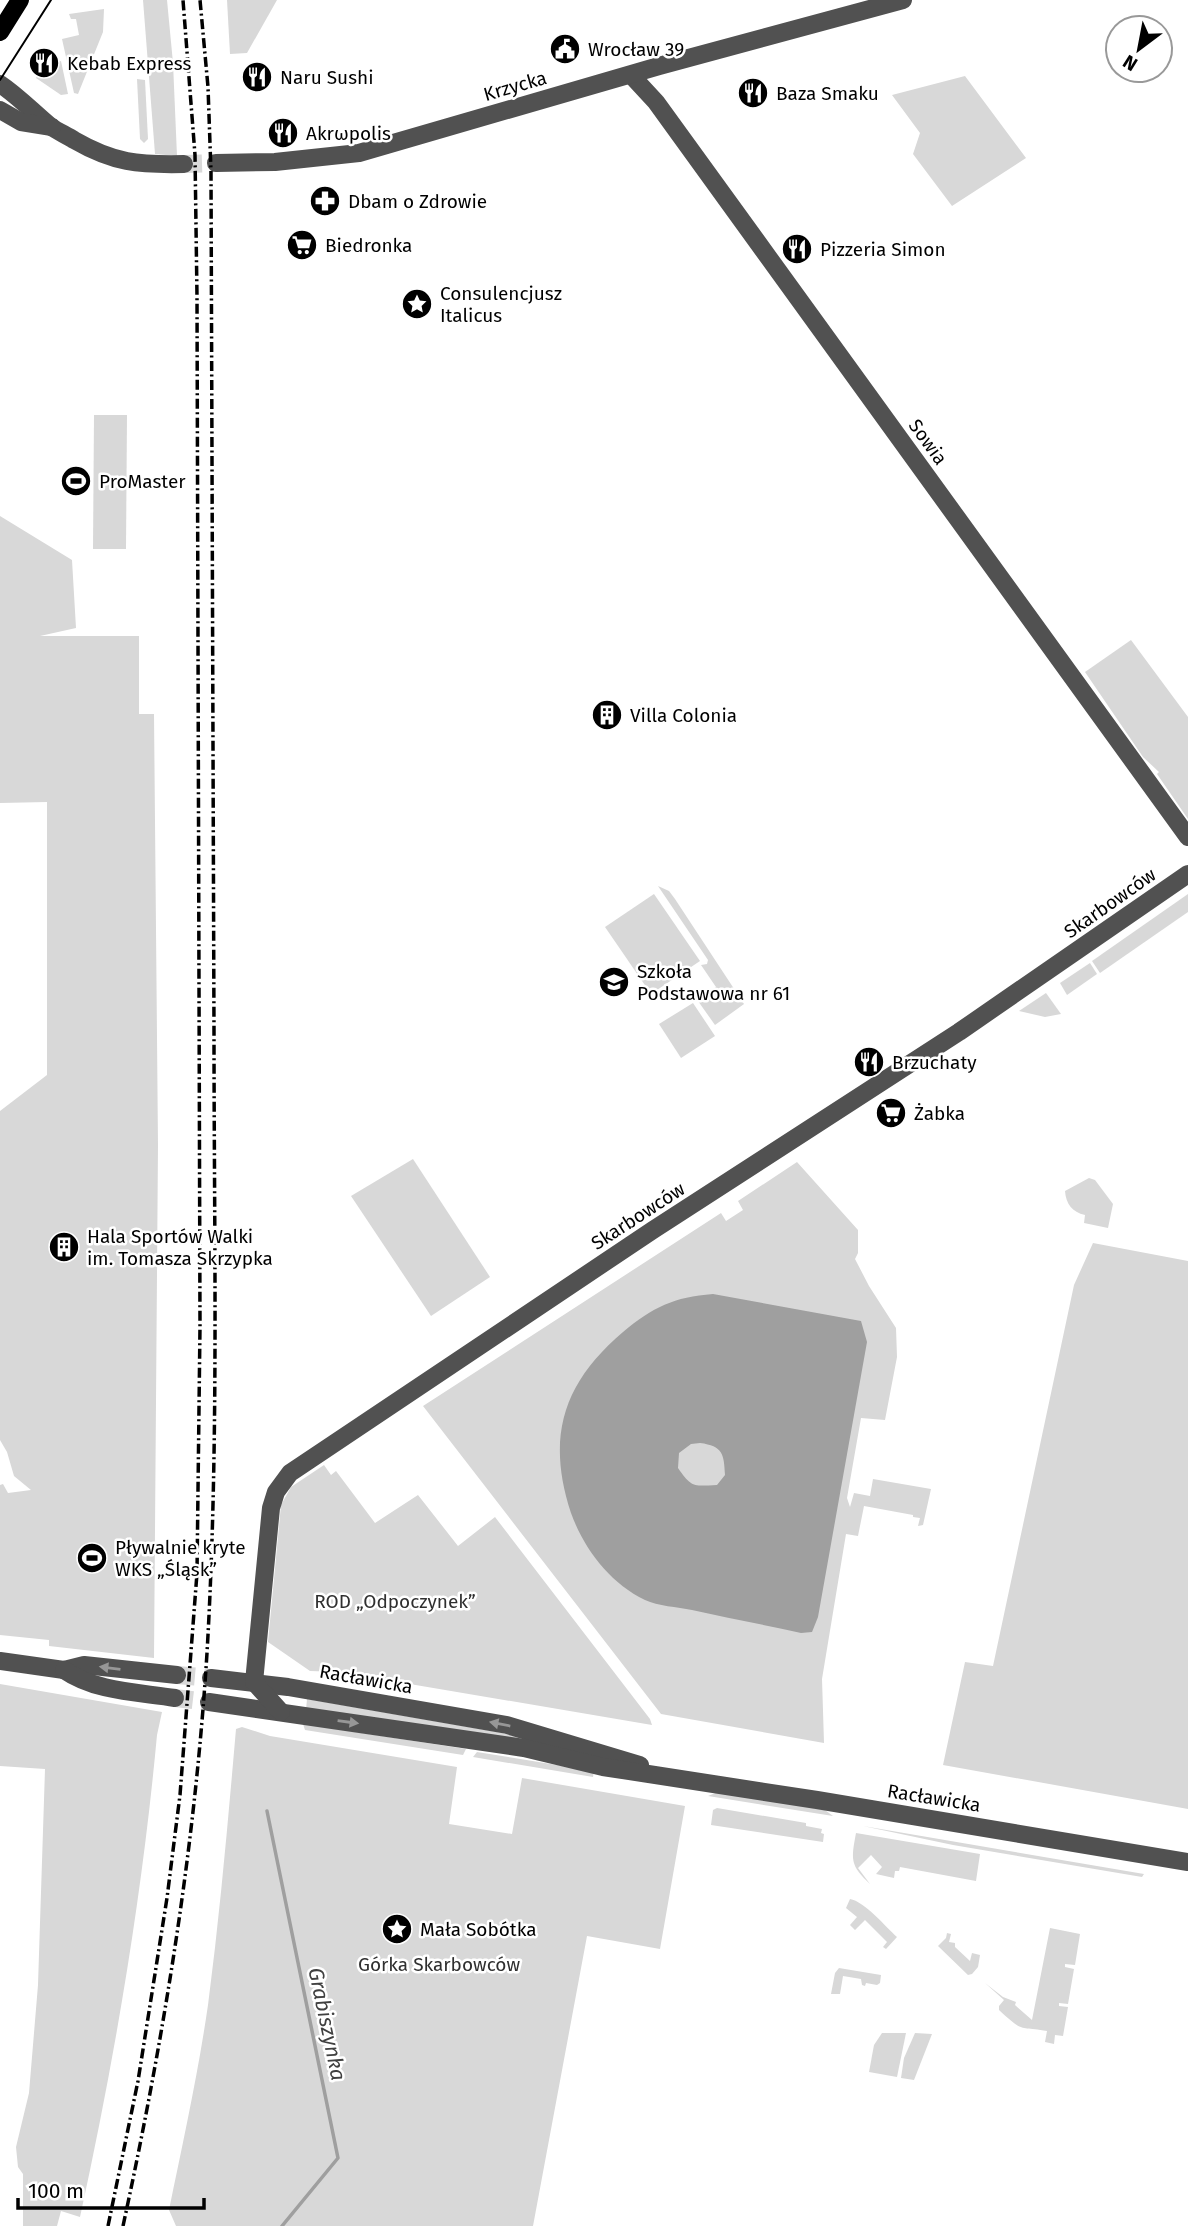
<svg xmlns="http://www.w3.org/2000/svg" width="1188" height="2226" font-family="'Fira Sans',sans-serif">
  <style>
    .green { fill: #d8d8d8 }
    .water { fill: #9f9f9f; fill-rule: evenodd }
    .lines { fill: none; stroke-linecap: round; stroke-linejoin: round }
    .stream { stroke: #9f9f9f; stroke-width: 3.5 }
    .minor-tunnel { stroke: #d9d9d9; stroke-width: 18; stroke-dasharray: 18 9; stroke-linecap: butt }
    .minor { stroke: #515151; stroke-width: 18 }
    .major { stroke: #000; stroke-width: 18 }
    .tram { stroke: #000; stroke-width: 2 }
    .rail { stroke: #000; stroke-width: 3.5; stroke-dasharray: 10 3.5 2 3.5; stroke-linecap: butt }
    .oneway { fill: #979797 }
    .labels { text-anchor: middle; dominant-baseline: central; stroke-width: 5; stroke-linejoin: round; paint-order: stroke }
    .poi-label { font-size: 19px; fill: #000; stroke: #fff; text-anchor: start }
    .street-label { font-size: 19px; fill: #000; stroke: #fff }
    .park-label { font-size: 19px; fill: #2f2f2f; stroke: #fff }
    .water-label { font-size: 21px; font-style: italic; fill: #404040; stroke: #fff }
  </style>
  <rect width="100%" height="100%" fill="#fff"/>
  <g class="green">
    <path d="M143 0H167L173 63 177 156 155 154Z"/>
    <path d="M227 0H277L247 53 230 54Z"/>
    <path d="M104 9 103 32 78 94 74 93 62 39 79 35 76 19H71L69 14Z"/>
    <path d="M61 61 68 94 61 95 36 78 44 65Z"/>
    <path d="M965 76 1026 158 952 206 913 154 920 133 892 95Z"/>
    <path d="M137 79 145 80 148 139 144 143 140 139Z"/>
    <path d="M94 415H127L126 549H93Z"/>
    <path d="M0 516 72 560 76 628 40 636H139V714H154L158 1145 154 1658 49 1646V1640L0 1635V1485L3 1484 8 1493 31 1490 14 1476 7 1452 0 1440V1111L47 1075V802L0 803Z"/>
    <path d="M1131 640 1188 717V819L1157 774 1159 772 1143 757 1085 672Z"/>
    <path d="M658 886 669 891 675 899 744 1004 715 1025 698 1001 716 987 701 965 707 964 708 960Z"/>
    <path d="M654 894 700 961 651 994 605 927Z"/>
    <path d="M1188 894V912L1100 973 1092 961Z"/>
    <path d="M1090 963 1097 974 1067 995 1060 983Z"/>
    <path d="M1046 993 1061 1014 1045 1017 1019 1011Z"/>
    <path d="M693 1003 715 1036 681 1058 659 1024Z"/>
    <path d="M413 1159 490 1277 431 1316 351 1196Z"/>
    <path d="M797 1162 858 1230V1253L855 1259 869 1286 896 1328 897 1357 885 1420 861 1418 847 1498 850 1507 854 1493 870 1496 873 1479 931 1489 923 1525 918 1526 920 1518 913 1517V1515L864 1506 858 1536 846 1534 822 1679 824 1743 661 1714 423 1406 721 1213 726 1221 743 1210 738 1201Z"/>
    <path d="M1089 1178 1095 1180 1113 1204 1108 1228 1084 1223 1085 1215C1072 1212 1066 1204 1065 1191Z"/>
    <path d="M1093 1243 1188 1261V1809L943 1765 965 1662 993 1666 1074 1285Z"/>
    <path d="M324 1465 331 1475 336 1471 375 1523 418 1495 458 1546 495 1517 650 1719 652 1725 339 1672 310 1671 268 1642 281 1505 291 1487Z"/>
    <path d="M0 1684 162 1712 157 1735C142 1897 115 2057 80 2217L61 2211 57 2226H23V2174L18 2167 16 2147 29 2093 38 1985 45 1769 0 1766Z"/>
    <path d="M307 1699 497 1732 536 1741 306 1710Z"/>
    <path d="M303 1724 466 1749 463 1755 305 1730Z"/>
    <path d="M242 1727 270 1736 457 1767 449 1824 512 1834 522 1778 685 1806 660 1949 587 1936 533 2226H176L169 2210C183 2142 198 2074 208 2005 220 1913 228 1821 236 1729Z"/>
    <path d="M477 1752 594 1771 593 1777 473 1757Z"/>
    <path d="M718 1792 825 1810 833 1816 708 1796Z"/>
    <path d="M717 1808 806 1823V1826L822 1829 821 1833 824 1834 823 1842 711 1825 713 1810Z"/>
    <path d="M863 1826 1144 1874 1142 1877 953 1845Z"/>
    <path d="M856 1833 980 1854 976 1881 900 1867 899 1871H895L894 1878 876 1874 882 1867 871 1855 858 1868 870 1884C850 1865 851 1860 856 1833Z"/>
    <path d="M850 1899C864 1901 886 1927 897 1937L886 1949 883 1947 887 1942 865 1920 855 1930 850 1925 857 1917 846 1908Z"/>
    <path d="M1050 1928 1080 1934 1075 1965 1065 1964V1967L1074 1969 1068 2004 1059 2003V2006L1068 2007 1063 2036 1055 2035 1054 2044 1045 2042 1047 2031C1018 2026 1024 2033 999 2010V2006L1004 2000 985 1983 1003 1997 1016 2002 1015 2005 1032 2020Z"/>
    <path d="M947 1933 951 1934 949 1942 955 1943V1947L970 1961 972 1953 980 1955 978 1967 972 1974 968 1975 938 1946 946 1938Z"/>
    <path d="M839 1968 881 1975 880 1983 877 1985 866 1983 865 1986 862 1985 861 1979 843 1976 840 1994H831L835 1973Z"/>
    <path d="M882 2033H906L897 2077 869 2072 874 2045Z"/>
    <path d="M915 2033 932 2034 914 2080 901 2078 904 2058Z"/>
  </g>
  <path class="water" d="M713 1294 861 1321 867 1342 818 1617 812 1632 801 1633C765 1625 728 1618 692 1610 677 1607 658 1606 645 1600 610 1583 584 1549 571 1513 546 1437 563 1383 623 1332 653 1307 674 1297 713 1294ZM700 1443C723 1446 724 1454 725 1475L717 1485C693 1486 692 1488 678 1468L679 1453 691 1444Z"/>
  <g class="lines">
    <path class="stream" d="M267 1811 338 2158 282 2226"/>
    <g class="minor-tunnel">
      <path d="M184 164 216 163"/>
      <path d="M177 1675 211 1678"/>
      <path d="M175 1698 209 1702"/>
    </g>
    <g class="minor">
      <path d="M631 75 656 102 1188 837"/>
      <path d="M0 84C18 96 33 112 50 126 57 131 66 135 74 140 114 163 138 165 184 164"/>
      <path d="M0 110 21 122 52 127"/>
      <path d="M216 163 275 162 359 153 659 66 903 0"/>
      <path d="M0 1661 64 1670 84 1665 177 1675"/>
      <path d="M64 1670C96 1692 138 1692 175 1698"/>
      <path d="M211 1678 288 1687 507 1725 640 1765"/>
      <path d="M209 1702 524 1748 603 1767 817 1800 1188 1862"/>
      <path d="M281 1712 254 1682 271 1508 276 1492 290 1473 653 1230 959 1032 1188 874"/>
    </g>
    <path class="major" d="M0 32 20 0"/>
    <path class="tram" d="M0 80 51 0"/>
    <g class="rail">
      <path d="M108 2226 138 2081 167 1898 180 1795 197 1573 200 1326 197 297 195 155 183 0"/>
      <path d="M123 2226C164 2037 195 1846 207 1653 219 1446 214 1239 214 1032 213 745 212 459 211 172L208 87 200 0"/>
    </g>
  </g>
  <defs><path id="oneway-solid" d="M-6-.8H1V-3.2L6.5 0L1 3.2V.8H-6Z" transform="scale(1.75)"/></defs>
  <g class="oneway">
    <use href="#oneway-solid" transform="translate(110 1668) rotate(-173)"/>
    <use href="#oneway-solid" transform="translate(348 1722) rotate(8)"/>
    <use href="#oneway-solid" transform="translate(500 1724) rotate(-169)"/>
  </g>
  <defs>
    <g id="civic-disc" transform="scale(1.575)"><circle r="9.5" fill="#000" stroke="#fff"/><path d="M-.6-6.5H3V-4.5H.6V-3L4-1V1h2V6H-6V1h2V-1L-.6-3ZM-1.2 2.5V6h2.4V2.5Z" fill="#fff"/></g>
    <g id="restaurant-disc" transform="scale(1.575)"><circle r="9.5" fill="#000" stroke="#fff"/><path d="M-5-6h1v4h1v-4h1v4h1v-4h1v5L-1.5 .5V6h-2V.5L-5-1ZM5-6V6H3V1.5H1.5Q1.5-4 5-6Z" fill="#fff"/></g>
    <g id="pharmacy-disc" transform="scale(1.575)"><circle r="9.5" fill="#000" stroke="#fff"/><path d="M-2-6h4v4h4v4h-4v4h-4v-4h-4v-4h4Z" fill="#fff"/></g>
    <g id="supermarket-disc" transform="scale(1.575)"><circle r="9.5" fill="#000" stroke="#fff"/><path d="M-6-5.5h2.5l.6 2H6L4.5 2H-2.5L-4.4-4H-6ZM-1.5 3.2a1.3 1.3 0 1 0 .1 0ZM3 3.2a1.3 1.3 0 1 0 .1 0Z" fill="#fff"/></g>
    <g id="sight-disc" transform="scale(1.575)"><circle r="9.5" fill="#000" stroke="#fff"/><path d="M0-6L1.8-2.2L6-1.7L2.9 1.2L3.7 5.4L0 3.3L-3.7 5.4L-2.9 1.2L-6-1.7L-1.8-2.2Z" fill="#fff"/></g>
    <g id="stadium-disc" transform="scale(1.575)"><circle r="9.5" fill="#000" stroke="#fff"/><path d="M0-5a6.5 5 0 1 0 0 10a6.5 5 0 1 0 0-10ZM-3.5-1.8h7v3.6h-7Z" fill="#fff"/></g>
    <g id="building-disc" transform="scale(1.575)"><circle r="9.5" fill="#000" stroke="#fff"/><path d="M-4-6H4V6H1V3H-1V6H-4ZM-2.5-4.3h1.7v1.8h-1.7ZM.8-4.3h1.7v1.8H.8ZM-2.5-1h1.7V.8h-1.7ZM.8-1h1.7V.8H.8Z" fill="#fff"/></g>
    <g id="school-disc" transform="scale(1.575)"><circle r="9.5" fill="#000" stroke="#fff"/><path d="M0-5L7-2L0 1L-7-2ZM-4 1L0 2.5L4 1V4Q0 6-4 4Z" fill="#fff"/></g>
  </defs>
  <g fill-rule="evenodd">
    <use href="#civic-disc" x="565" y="49"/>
    <use href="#restaurant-disc" x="44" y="63"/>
    <use href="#restaurant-disc" x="257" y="77"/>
    <use href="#restaurant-disc" x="753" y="93"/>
    <use href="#restaurant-disc" x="283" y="133"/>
    <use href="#pharmacy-disc" x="325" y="201"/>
    <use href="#supermarket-disc" x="302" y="245"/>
    <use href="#restaurant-disc" x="797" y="249"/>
    <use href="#sight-disc" x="417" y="304"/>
    <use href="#stadium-disc" x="76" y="481"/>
    <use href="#building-disc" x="607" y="715"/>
    <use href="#school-disc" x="614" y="982"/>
    <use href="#restaurant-disc" x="869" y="1062"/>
    <use href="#supermarket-disc" x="891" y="1113"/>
    <use href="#building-disc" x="64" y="1247"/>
    <use href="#stadium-disc" x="92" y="1558"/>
    <use href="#sight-disc" x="397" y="1929"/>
  </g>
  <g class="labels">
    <g class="poi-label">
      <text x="588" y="49">Wrocław 39</text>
      <text x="67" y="63">Kebab Express</text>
      <text x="280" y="77">Naru Sushi</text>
      <text x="776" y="93">Baza Smaku</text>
      <text x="306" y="133">Akrωpolis</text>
      <text x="348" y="201">Dbam o Zdrowie</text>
      <text x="325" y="245">Biedronka</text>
      <text x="820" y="249">Pizzeria Simon</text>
      <text x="440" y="293">Consulencjusz<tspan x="440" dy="22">Italicus</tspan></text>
      <text x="99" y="481">ProMaster</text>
      <text x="630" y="715">Villa Colonia</text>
      <text x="637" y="971">Szkoła<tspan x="637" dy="22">Podstawowa nr 61</tspan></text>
      <text x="892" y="1062">Brzuchaty</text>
      <text x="914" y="1113">Żabka</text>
      <text x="87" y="1236">Hala Sportów Walki<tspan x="87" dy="22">im. Tomasza Skrzypka</tspan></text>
      <text x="115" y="1547">Pływalnie kryte<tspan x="115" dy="22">WKS „Śląsk”</tspan></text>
      <text x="420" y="1929">Mała Sobótka</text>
    </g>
    <g class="street-label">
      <text transform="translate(515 86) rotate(-16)">Krzycka</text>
      <text transform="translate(928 442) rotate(54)">Sowia</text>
      <text transform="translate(1110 903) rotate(-35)">Skarbowców</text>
      <text transform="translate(638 1216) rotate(-33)">Skarbowców</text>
      <text transform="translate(366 1679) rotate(10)">Racławicka</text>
      <text transform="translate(934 1798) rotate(9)">Racławicka</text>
    </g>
    <g class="park-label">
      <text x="395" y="1601">ROD „Odpoczynek”</text>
      <text x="439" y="1964">Górka Skarbowców</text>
    </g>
    <g class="water-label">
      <text transform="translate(327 2024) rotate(78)">Grabiszynka</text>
    </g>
  </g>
  <g transform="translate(1139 49) rotate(212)"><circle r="33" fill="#ffffff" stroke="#999999" stroke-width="2"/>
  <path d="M0-5L12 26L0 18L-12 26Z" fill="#000000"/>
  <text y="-10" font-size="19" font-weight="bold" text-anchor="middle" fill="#000000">N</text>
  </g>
  <path d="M18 2198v10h186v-10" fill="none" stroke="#000000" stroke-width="3.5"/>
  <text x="28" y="2198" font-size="21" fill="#000000" stroke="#ffffff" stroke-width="5" paint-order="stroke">100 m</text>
</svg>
